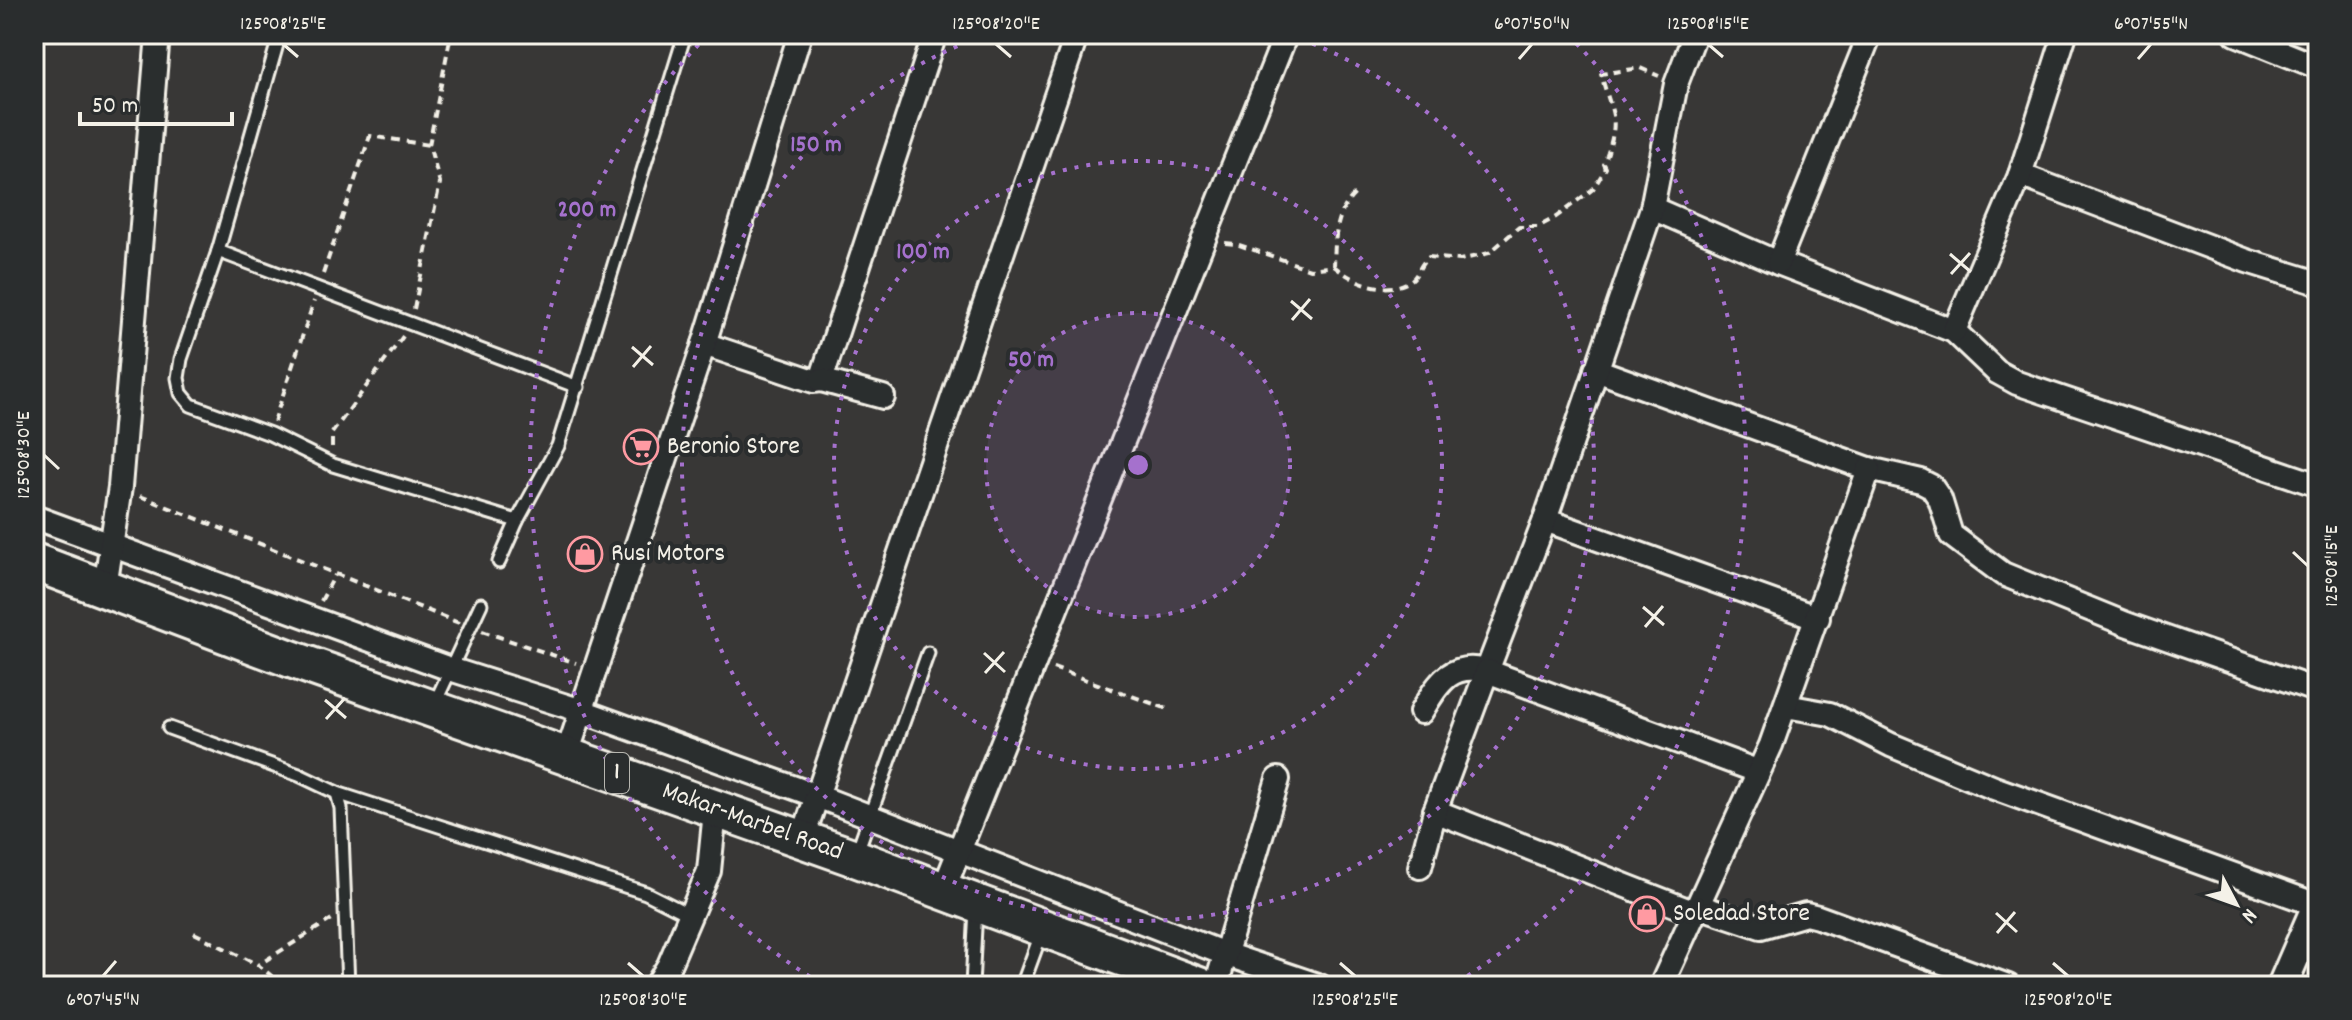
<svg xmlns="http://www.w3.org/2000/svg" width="2352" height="1020" font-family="Dekko,sans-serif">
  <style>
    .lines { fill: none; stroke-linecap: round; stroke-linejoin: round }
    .service-casing { stroke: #f4f1e8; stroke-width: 17 }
    .minor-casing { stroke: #f4f1e8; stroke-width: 28 }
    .tertiary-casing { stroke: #f4f1e8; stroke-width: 34 }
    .primary-casing { stroke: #f4f1e8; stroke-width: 42 }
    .path { stroke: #f4f1e8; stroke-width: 4; stroke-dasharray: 8 6; stroke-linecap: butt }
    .service { stroke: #2a2d2e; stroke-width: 11 }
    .minor { stroke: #2a2d2e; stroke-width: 22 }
    .tertiary { stroke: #2a2d2e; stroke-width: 28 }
    .primary { stroke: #2a2d2e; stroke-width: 36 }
    .ticks { fill: none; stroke: #f4f1e8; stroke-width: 3 }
    .ring { fill: none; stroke: #a571cd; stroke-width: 4; stroke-dasharray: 4 8 }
    .labels { text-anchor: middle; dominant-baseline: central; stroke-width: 8; stroke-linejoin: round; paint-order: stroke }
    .shield { fill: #2a2d2e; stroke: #b7b6b0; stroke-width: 2 }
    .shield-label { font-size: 24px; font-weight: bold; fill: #f4f1e8 }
    .poi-label { font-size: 26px; fill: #f4f1e8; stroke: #2a2d2e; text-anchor: start }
    .street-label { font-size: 26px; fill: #f4f1e8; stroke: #2a2d2e }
    .centre { fill: #a571cd; stroke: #2a2d2e; stroke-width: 4 }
    .ring-label { font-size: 24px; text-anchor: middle; font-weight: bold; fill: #a571cd; stroke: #2a2d2e; stroke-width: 8; stroke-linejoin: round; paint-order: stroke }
    .neatline { fill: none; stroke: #f4f1e8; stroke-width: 3 }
    .ticks-label { font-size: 20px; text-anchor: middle; fill: #f4f1e8 }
  </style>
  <rect width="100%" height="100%" fill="#383736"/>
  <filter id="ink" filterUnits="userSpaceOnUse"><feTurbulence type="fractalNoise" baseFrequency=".0125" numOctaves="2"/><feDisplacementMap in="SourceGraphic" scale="16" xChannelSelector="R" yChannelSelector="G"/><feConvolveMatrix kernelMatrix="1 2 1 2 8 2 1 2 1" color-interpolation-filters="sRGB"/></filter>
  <g filter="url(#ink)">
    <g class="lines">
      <g class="service-casing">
        <g id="service">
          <path d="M280 34 218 251 181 359 178 378 181 393 191 405 270 434 333 465 517 521 558 446 685 34"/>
          <path d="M218 251 578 387"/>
          <path d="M499 562 517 521"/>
          <path d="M434 705 481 604"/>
          <path d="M169 728 299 775 337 793"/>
          <path d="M857 852 928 653"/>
          <path d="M348 986 341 808 337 793 646 893 692 916"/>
          <path d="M972 986 976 908"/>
          <path d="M1022 986 1041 934"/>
        </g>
      </g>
      <g class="minor-casing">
        <g id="minor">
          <path d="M2236 34 2318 67"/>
          <path d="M2020 175 2247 261 2318 283"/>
          <path d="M1652 208 1778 263 1954 331 1997 372 2017 383 2318 485"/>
          <path d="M1778 263 1870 34"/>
          <path d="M1954 331 2020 175 2065 34"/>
          <path d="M704 344 814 381 821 380 935 34"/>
          <path d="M1596 370 1869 469 1921 481 1931 486 1940 499 1951 535 2003 574 2126 624 2318 691"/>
          <path d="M821 380 883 397"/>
          <path d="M34 517 450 669 582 711 817 796 1225 954 1320 986"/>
          <path d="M1545 520 1818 618"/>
          <path d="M105 588 120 487 158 34"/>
          <path d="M1786 706 1830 714 1891 745 1994 788 2317 905"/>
          <path d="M1421 712C1438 684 1450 661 1487 671L1545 520 1652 208 1676 84 1695 34"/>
          <path d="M567 754 704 344 800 34"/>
          <path d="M1435 811 1695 913"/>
          <path d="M802 840 1077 34"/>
          <path d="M1420 867 1435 811 1487 671 1757 771"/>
          <path d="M943 891 1286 34"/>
          <path d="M1698 906 1761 927 1806 914 1818 917 2008 986"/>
          <path d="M656 986 669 965 709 871 715 811"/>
          <path d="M1216 986 1278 779"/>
          <path d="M1661 986 1771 745 1869 469"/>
        </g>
      </g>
      <g class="tertiary-casing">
        <path id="tertiary" d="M2282 986 2318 903"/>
      </g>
      <g class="primary-casing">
        <g id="primary">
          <path id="s1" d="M34 562 291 659 855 858 1199 986"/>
        </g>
      </g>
      <g class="path">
        <path d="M1225 243 1236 244 1310 269 1334 266C1335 239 1335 211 1357 192"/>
        <path d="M1334 266C1353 282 1386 296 1410 281 1419 275 1419 264 1429 257L1460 260 1489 253 1519 227H1538L1556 217 1593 189 1606 168 1604 164C1621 116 1613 119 1601 74L1640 68 1659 76"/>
        <path d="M323 274 370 136 429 145"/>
        <path d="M414 309 440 183 429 145 451 34"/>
        <path d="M274 422 314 301"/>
        <path d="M332 447V433L404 335"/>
        <path d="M140 496 459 623"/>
        <path d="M321 601 335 575"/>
        <path d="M482 631 576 663"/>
        <path d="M1053 668 1168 709"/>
        <path d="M194 933 258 965"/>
        <path d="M284 986 258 965 332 919"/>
      </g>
      <use href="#service" class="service"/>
      <use href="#minor" class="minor"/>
      <use href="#tertiary" class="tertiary"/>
      <use href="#primary" class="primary"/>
    </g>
  </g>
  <path class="ticks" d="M283 44 298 57M996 44 1011 57M1708 44 1723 57M1519 59 1532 44M2138 59 2151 44M1950 254 1971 272M1951 274 1970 253M1291 301 1312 319M1292 320 1310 299M632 347 653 365M633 367 651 346M44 455 59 469M2293 552 2308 566M1643 607 1664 625M1645 627 1663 606M984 653 1005 672M985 673 1004 652M325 700 346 718M326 719 345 698M1996 913 2017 932M1997 933 2015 912M628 963 643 976M1340 963 1355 976M2053 963 2068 976M103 976 116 961"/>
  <circle cx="1138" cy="465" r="152" fill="#a571cd" fill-opacity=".12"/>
  <g class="ring">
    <circle cx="1138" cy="465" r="152"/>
    <circle cx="1138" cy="465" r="304"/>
    <path d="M1290 35A456 456 0 1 1 986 35"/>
    <path d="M820 983A608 608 0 0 1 708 35M1568 35A608 608 0 0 1 1456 983"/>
  </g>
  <defs>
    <g id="supermarket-ring" transform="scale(1.8)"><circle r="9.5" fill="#2a2d2e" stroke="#ff9aa2" stroke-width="1.5"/><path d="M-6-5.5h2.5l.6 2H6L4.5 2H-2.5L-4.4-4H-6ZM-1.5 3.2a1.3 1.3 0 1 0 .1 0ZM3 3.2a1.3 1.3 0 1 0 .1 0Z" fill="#ff9aa2"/></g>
    <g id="shop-ring" transform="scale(1.8)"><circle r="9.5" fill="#2a2d2e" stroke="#ff9aa2" stroke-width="1.5"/><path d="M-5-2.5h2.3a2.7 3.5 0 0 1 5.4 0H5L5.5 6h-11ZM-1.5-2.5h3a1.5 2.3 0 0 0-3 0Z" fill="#ff9aa2"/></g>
  </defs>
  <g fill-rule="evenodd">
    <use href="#supermarket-ring" x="641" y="447"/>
    <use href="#shop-ring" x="585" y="554"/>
    <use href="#shop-ring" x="1647" y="914"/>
  </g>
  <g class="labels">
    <rect class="shield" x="605" y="753" width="24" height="40" rx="6"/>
    <g class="shield-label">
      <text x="617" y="773">1</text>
    </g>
    <g class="poi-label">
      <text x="667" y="447">Beronio Store</text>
      <text x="611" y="554">Rusi Motors</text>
      <text x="1673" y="914">Soledad Store</text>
    </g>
    <g class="street-label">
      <text stroke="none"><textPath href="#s1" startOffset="764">Makar-Marbel Road</textPath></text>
    </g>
  </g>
  <circle cx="1138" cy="465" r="12" class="centre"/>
  <g class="ring-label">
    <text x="816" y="151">150 m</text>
    <text x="587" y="216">200 m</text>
    <text x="923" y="258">100 m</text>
    <text x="1031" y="366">50 m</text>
  </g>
  <rect width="2352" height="1020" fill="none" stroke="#2a2d2e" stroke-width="88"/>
  <g transform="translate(2236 904) rotate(131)" stroke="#2a2d2e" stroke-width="6" paint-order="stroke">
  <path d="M0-6L14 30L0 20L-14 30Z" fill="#f4f1e8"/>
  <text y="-12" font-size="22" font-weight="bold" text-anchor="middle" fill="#f4f1e8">N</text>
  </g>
  <path d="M80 112v12h152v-12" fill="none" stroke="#f4f1e8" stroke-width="4"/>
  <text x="92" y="112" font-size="24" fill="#f4f1e8" stroke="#2a2d2e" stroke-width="6" paint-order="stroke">50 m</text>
  <rect x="44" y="44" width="2264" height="932" class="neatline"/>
  <g class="ticks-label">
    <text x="283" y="29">125°08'25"E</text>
    <text x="996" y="29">125°08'20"E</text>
    <text x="1532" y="29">6°07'50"N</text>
    <text x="1708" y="29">125°08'15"E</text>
    <text x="2151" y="29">6°07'55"N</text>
    <text transform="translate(22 455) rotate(-90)" y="7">125°08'30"E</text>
    <text transform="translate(2330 566) rotate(-90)" y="7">125°08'15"E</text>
    <text x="103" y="1005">6°07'45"N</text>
    <text x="643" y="1005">125°08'30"E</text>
    <text x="1355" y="1005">125°08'25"E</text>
    <text x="2068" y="1005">125°08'20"E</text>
  </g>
</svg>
